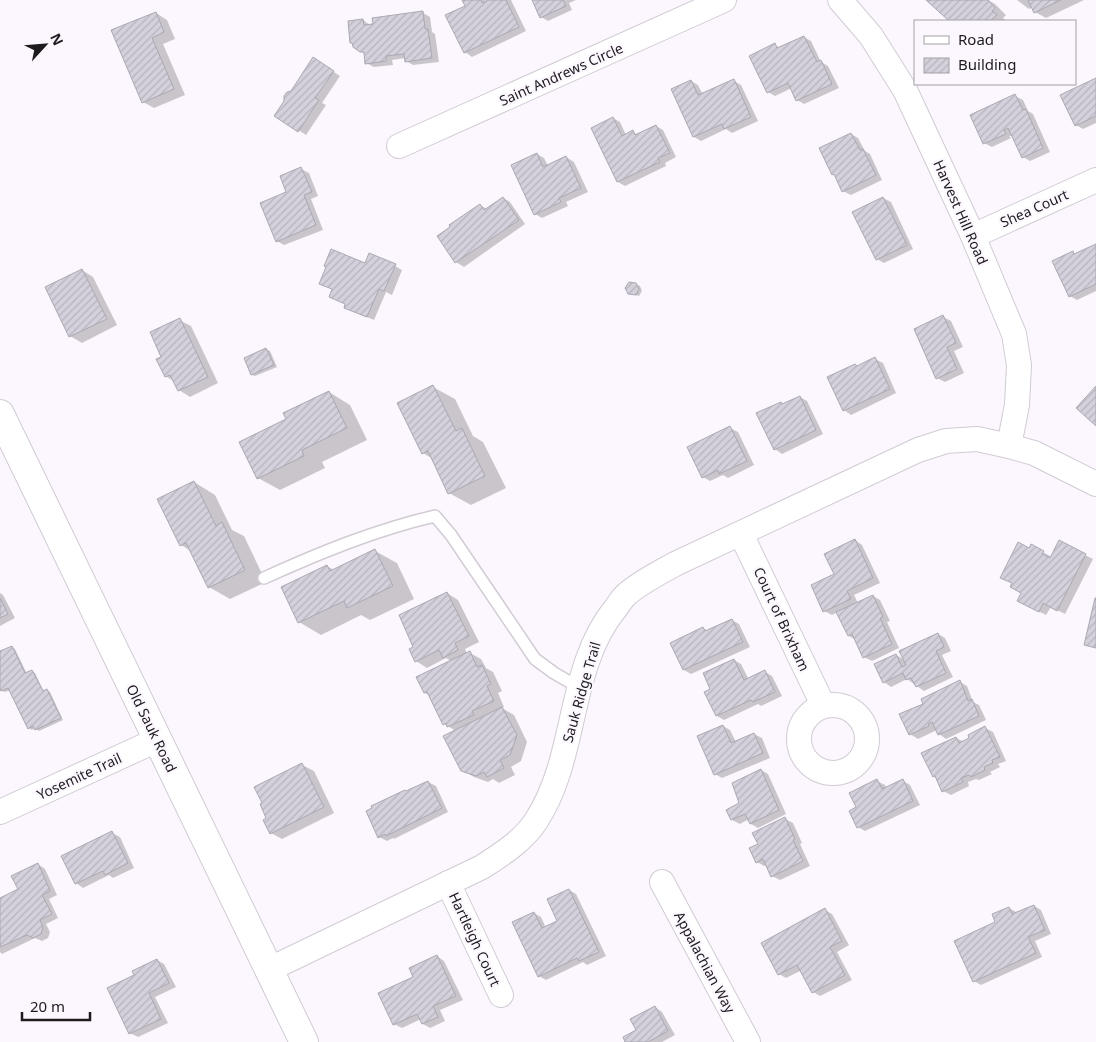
<svg xmlns="http://www.w3.org/2000/svg" width="1096" height="1042" font-family="'Noto Sans',sans-serif">
  <style>
    .shadow { fill: #0003 }
    .building { fill: url(#building-hatch); stroke: #aba8b2 }
    .lines { fill: none; stroke-linecap: round; stroke-linejoin: round }
    .lane-casing { stroke: #d1cbd4; stroke-width: 14 }
    .street-casing { stroke: #d1cbd4; stroke-width: 26 }
    .secondary-casing { stroke: #d1cbd4; stroke-width: 30 }
    .lane { stroke: #fff; stroke-width: 11 }
    .street { stroke: #fff; stroke-width: 24 }
    .secondary { stroke: #fff; stroke-width: 28 }
    .labels { text-anchor: middle; dominant-baseline: central; stroke-width: 4.5; stroke-linejoin: round; paint-order: stroke }
    .street-label { font-size: 14px; fill: #1d1b1e; stroke: #fcf7fe }
  </style>
  <defs>
    <pattern id="building-hatch" width="6" height="6" patternUnits="userSpaceOnUse" patternTransform="scale(1.25)"><rect width="6" height="6" fill="#d4d1dc"/><path d="M-1 1l2-2M0 6l6-6M5 7l2-2" fill="none" stroke="#b6b3bc"/></pattern>
  </defs>
  <rect width="100%" height="100%" fill="#fcf7fe"/>
  <g class="shadow">
    <path d="M463 0H485L486 2 491 0H511L526 31 472 57 465 52 466 6Z"/>
    <path d="M533 0H576L569 3 572 10 548 21 541 17Z"/>
    <path d="M928 0H988L995 4 1006 15 1003 18 1006 21H950Z"/>
    <path d="M1017 0H1084L1046 18 1035 12 1033 7 1029 9Z"/>
    <path d="M156 13 167 20 175 39 163 44 185 95 154 108 143 102 112 30Z"/>
    <path d="M423 13 430 17 432 32 435 34 439 62 413 65 406 61 405 58 392 60 393 65 374 67 366 63 365 54 360 51 363 20 370 25Z"/>
    <path d="M804 37 811 41 821 62 828 66 839 88 804 104 797 100 792 88 775 96 768 92 775 45 780 48Z"/>
    <path d="M320 63 340 76 322 103 326 105 306 135 276 116 292 92Z"/>
    <path d="M1096 80V123L1083 129 1076 125Z"/>
    <path d="M691 81 698 85 703 95 734 81 741 85 758 121 732 133 726 129 701 141 694 137Z"/>
    <path d="M1015 96 1023 100 1028 111 1033 114 1050 152 1030 161 1023 157 1014 136H1009L1011 138 992 147 984 143Z"/>
    <path d="M613 118 620 122 626 135 633 132 638 135 656 126 663 130 676 157 665 163 666 166 625 186 618 182Z"/>
    <path d="M851 134 858 138 865 151 870 154 882 180 851 195 843 191 836 176 833 174Z"/>
    <path d="M537 154 544 158 548 166 566 157 574 162 588 192 566 202 568 206 542 218 535 214Z"/>
    <path d="M301 169 309 173 318 196 311 199 323 230 284 245 277 241 288 192Z"/>
    <path d="M503 198 510 202 525 224 464 267 456 262 438 236 480 205 487 209Z"/>
    <path d="M883 198 891 202 913 249 884 263 877 259Z"/>
    <path d="M1096 245V291L1077 300 1070 296 1073 253 1076 255Z"/>
    <path d="M365 265 395 266 402 270 392 295 386 292 374 320 352 311 333 290 328 287Z"/>
    <path d="M82 270 93 277 117 325 82 343 70 336Z"/>
    <path d="M636 284 640 286 642 291 639 296 629 293Z"/>
    <path d="M943 317 951 321 963 347 954 351 964 373 945 382 937 378Z"/>
    <path d="M179 320 191 326 218 383 190 397 179 390 174 381 165 376 163 357Z"/>
    <path d="M266 349 270 351 277 367 255 376 252 375 245 359Z"/>
    <path d="M875 359 883 363 896 393 851 415 844 410 855 365 858 367Z"/>
    <path d="M433 387 455 399 473 436 483 442 506 488 471 505 449 493 433 459 423 453Z"/>
    <path d="M329 392 350 405 367 440 322 462 325 468 280 490 258 478 288 420Z"/>
    <path d="M800 397 807 401 823 434 782 454 775 449 781 403 784 405Z"/>
    <path d="M730 428 738 432 754 465 728 478 723 475 710 481 703 477Z"/>
    <path d="M194 482 215 495 232 530 244 536 266 582 230 599 209 587 191 551 181 545Z"/>
    <path d="M855 540 862 545 880 583 854 595 858 603 873 596 880 600 890 621 887 622 899 648 872 661 864 657 856 640 849 636 838 612 832 615 824 611 835 574Z"/>
    <path d="M1029 550 1043 552 1052 557 1085 555 1093 559 1065 614 1051 607 1046 615 1026 605 1023 593Z"/>
    <path d="M375 551 397 563 414 599 370 620 361 615 321 635 299 622 327 566 334 570Z"/>
    <path d="M0 593 3 595 15 618 0 626Z"/>
    <path d="M447 593 458 600 479 642 465 649 467 654 470 653 481 659 486 668 493 672 502 691 498 693 504 707 502 708 514 715 527 742 521 761 511 767 515 775 499 783 493 779 488 782 474 777 462 770 456 731 444 724 431 696 425 693 451 661 446 658 427 668 416 661 415 648Z"/>
    <path d="M732 620 739 624 750 647 691 674 684 670 703 628 708 631Z"/>
    <path d="M938 634 945 638 951 651 942 655 953 677 924 691 907 679 891 687 884 682 896 655 905 660Z"/>
    <path d="M12 647 15 649 27 674 32 671 35 673 44 692 47 690 50 692 63 720 39 731 35 728 32 730 29 728 11 690 5 692 2 691 0 687V653Z"/>
    <path d="M734 660 741 664 749 680 765 672 772 676 782 696 761 706 758 704 724 720 717 716Z"/>
    <path d="M960 682 967 686 973 702 979 705 986 720 946 739 939 734 937 730 918 739 910 734 901 715 925 705Z"/>
    <path d="M723 726 730 730 736 742 754 734 762 738 770 758 722 778 715 774Z"/>
    <path d="M985 728 993 732 1006 761 998 764 1000 767 990 772 992 774 979 780 976 779 968 782 969 786 951 795 943 791 937 778 934 776 956 738 964 742 971 739Z"/>
    <path d="M302 765 314 771 334 813 282 839 271 833Z"/>
    <path d="M761 770 768 774 786 814 758 828 751 824 749 819 740 824 732 820 728 810 741 804Z"/>
    <path d="M877 781 885 785 886 788 903 781 910 785 920 805 865 831 858 827 857 808Z"/>
    <path d="M428 782 436 786 448 812 394 839 393 838 387 841 379 837 407 792Z"/>
    <path d="M785 819 793 823 802 843 800 844 810 866 780 880 772 876 767 865 764 866 757 862 760 845Z"/>
    <path d="M112 833 120 837 134 868 113 878 109 875 83 888 76 883Z"/>
    <path d="M38 864 45 869 57 895 49 899 58 918 46 924 50 932 48 938 42 941 35 938 2 954 0 952V899L20 890Z"/>
    <path d="M569 890 576 894 606 956 587 965 583 962 546 980 539 976 534 913 541 917 546 928 559 922Z"/>
    <path d="M1034 906 1041 910 1051 934 1035 941 1042 957 981 985 974 981 997 923 1009 908 1016 912Z"/>
    <path d="M825 910 832 914 849 945 837 952 852 980 820 996 813 992 802 970 786 978 779 974Z"/>
    <path d="M437 956 444 961 463 1000 440 1010 445 1021 430 1028 423 1024 421 1019 402 1028 394 1024 415 978Z"/>
    <path d="M157 960 164 964 176 987 155 997 168 1023 138 1037 130 1033 136 975Z"/>
    <path d="M655 1007 662 1012 675 1035 662 1042H627Z"/>
  </g>
  <g class="building">
    <path d="M462 0H481L482 3 488 0H506L519 27 464 53 445 15 465 6Z"/>
    <path d="M532 0H563L566 6 540 18Z"/>
    <path d="M926 0H988L995 8 992 11 997 15 990 21H949Z"/>
    <path d="M1028 0H1061L1034 13Z"/>
    <path d="M423 11 425 29H428L432 58 405 62 404 54 386 56V61L365 64 364 52H360L353 47 352 43H350L348 21 363 19 364 25 373 24 372 18Z"/>
    <path d="M156 12 164 32 152 38 174 89 142 103 111 30Z"/>
    <path d="M804 36 817 62 821 60 832 84 796 101 788 83 767 93 749 56 775 43 777 48Z"/>
    <path d="M313 57 334 71 315 98 319 100 298 132 274 116 284 101V96L287 92 291 91Z"/>
    <path d="M1096 78V116L1075 126 1060 95Z"/>
    <path d="M734 79 751 117 724 129 722 124 693 137 671 89 691 80 698 95Z"/>
    <path d="M1015 94 1023 110 1026 109 1043 148 1022 158 1008 128 1004 130 1006 134 983 144 970 115Z"/>
    <path d="M613 117 622 136 633 130 635 135 656 125 670 153 658 158 660 162 617 182 591 128Z"/>
    <path d="M851 133 860 150 863 149 876 175 842 192 834 174 832 175 819 148Z"/>
    <path d="M537 153 543 167 566 156 581 188 559 198 561 202 534 215 511 165Z"/>
    <path d="M301 167 312 192 304 195 316 225 276 242 260 203 286 192 280 176Z"/>
    <path d="M503 197 519 220 455 263 437 236 450 227 449 225 480 204 484 210Z"/>
    <path d="M883 197 907 245 876 260 852 212Z"/>
    <path d="M1096 244V284L1069 297 1052 261 1073 251 1074 254Z"/>
    <path d="M331 249 365 263 369 253 396 264 384 291 379 289 367 317 344 308 345 304 329 297 332 289 319 284 326 267 324 266Z"/>
    <path d="M82 269 107 319 69 337 45 287Z"/>
    <path d="M629 282 636 283 639 289 636 295 628 294 625 288Z"/>
    <path d="M943 315 956 343 947 347 957 369 936 379 914 329Z"/>
    <path d="M180 318 208 377 178 391 170 375 165 377 156 359 161 357 150 332Z"/>
    <path d="M266 348 274 365 251 375 244 358Z"/>
    <path d="M875 357 890 389 843 411 827 377 855 364 857 366Z"/>
    <path d="M433 385 456 431 462 428 485 476 448 494 428 451 422 454 397 403Z"/>
    <path d="M1096 386V426L1076 408Z"/>
    <path d="M329 391 347 428 302 450 304 456 257 479 239 442 286 419 283 413Z"/>
    <path d="M800 396 816 430 774 450 756 413 781 402 782 404Z"/>
    <path d="M730 426 747 461 719 474 718 470 702 478 687 447Z"/>
    <path d="M194 481 216 526 222 522 245 570 208 588 186 543 180 546 157 499Z"/>
    <path d="M855 539 873 578 847 591 851 599 823 612 811 585 834 574 824 554Z"/>
    <path d="M1059 540 1086 554 1057 611 1043 603 1039 612 1017 601 1021 593 1010 587 1012 583 1000 578 1018 542 1029 548 1031 544 1044 551 1042 554 1050 558Z"/>
    <path d="M375 549 393 586 347 608 344 601 298 623 281 587 327 565 330 571Z"/>
    <path d="M447 592 469 636 455 643 458 650 443 658 439 650 415 662 409 649 413 647 399 615Z"/>
    <path d="M873 595 883 617 880 618 892 644 863 658 852 634 848 636 836 612Z"/>
    <path d="M0 598 8 614 0 618Z"/>
    <path d="M1095 598H1096V648L1084 645Z"/>
    <path d="M732 619 743 642 683 670 670 643 703 627 705 631Z"/>
    <path d="M938 633 944 647 936 651 946 673 916 687 911 678 906 680 903 673 883 683 874 664 896 654 902 667 906 665 899 651Z"/>
    <path d="M12 646 25 673 32 670 43 691 47 689 61 718 35 730 33 726 28 729 8 688 1 691 0 690V651Z"/>
    <path d="M470 651 477 667 482 665 491 684 487 686 494 701 472 711 474 715 447 727 446 723 443 725 427 692 424 693 416 677Z"/>
    <path d="M734 659 744 680 765 670 775 692 753 702 751 700 716 716 704 692 710 689 703 673Z"/>
    <path d="M960 680 968 701 972 699 979 716 938 735 932 722 928 724 929 726 909 735 899 714 923 704 921 699Z"/>
    <path d="M502 707 517 735 510 755 500 760 504 768 487 777 484 772 476 776 461 771 443 736Z"/>
    <path d="M723 725 731 743 754 733 763 753 714 775 697 736Z"/>
    <path d="M985 726 1000 757 992 760 993 763 984 767 985 770 971 777 969 775 961 778 963 782 942 792 935 776 933 777 921 753 956 737 959 743 969 738 968 735Z"/>
    <path d="M302 763 324 807 270 834 263 820 266 818 260 804 262 803 254 787Z"/>
    <path d="M761 769 779 810 750 824 745 814 731 820 726 810 739 803 732 783Z"/>
    <path d="M877 779 882 789 903 779 913 801 857 828 849 811 856 807 849 793Z"/>
    <path d="M428 781 442 808 386 836 385 834 378 838 366 811 372 808 371 806 405 790 406 791Z"/>
    <path d="M785 817 795 839 793 840 803 861 771 877 763 859 756 863 749 848 758 844 752 833Z"/>
    <path d="M112 831 128 863 105 875 103 871 75 884 61 856Z"/>
    <path d="M38 863 50 891 42 895 52 914 40 920 43 927 41 934 33 938 27 935 0 947V898L18 889 11 876Z"/>
    <path d="M569 889 599 952 579 961 577 958 538 977 512 922 534 912 542 928 557 921 547 899Z"/>
    <path d="M1034 905 1045 930 1028 937 1036 953 973 982 954 941 995 922 992 914 1009 907 1012 914Z"/>
    <path d="M825 908 842 941 830 947 845 975 812 993 797 965 778 975 761 943Z"/>
    <path d="M437 955 456 996 433 1006 438 1017 422 1024 417 1014 393 1025 378 993 413 977 409 968Z"/>
    <path d="M157 959 169 983 149 993 161 1019 129 1034 107 988 134 975 132 971Z"/>
    <path d="M655 1006 668 1031 648 1042H625L623 1037 636 1030 630 1019Z"/>
  </g>
  <g class="lines">
    <g class="lane-casing">
      <path id="lane" d="M264 578C319 553 375 530 435 516L451 535 535 659 554 673 580 688"/>
    </g>
    <g class="street-casing">
      <g id="street">
        <path d="M840 0 871 36 905 90 973 236 1014 334 1019 365 1017 405 1009 446"/>
        <path d="M399 146 724 0"/>
        <path d="M973 236 1096 180"/>
        <path d="M741 534 823 705"/>
        <circle cx="833" cy="739" r="34"/>
        <path d="M0 812 157 740"/>
        <path d="M662 882 748 1042"/>
        <path d="M448 883 501 995"/>
        <path d="M270 969 482 867C502 854 523 841 536 821 578 757 567 668 615 609 619 604 622 598 627 594 641 582 659 573 675 564L918 450 946 441 977 439 1009 446 1034 453 1096 484"/>
      </g>
    </g>
    <g class="secondary-casing">
      <path id="secondary" d="M0 414 304 1042"/>
    </g>
    <use href="#lane" class="lane"/>
    <use href="#street" class="street"/>
    <use href="#secondary" class="secondary"/>
  </g>
  <g class="labels">
    <g class="street-label">
      <text transform="translate(561 74) rotate(-24)">Saint Andrews Circle</text>
      <text transform="translate(1034 208) rotate(-24)">Shea Court</text>
      <text transform="translate(961 212) rotate(66)">Harvest Hill Road</text>
      <text transform="translate(782 619) rotate(65)">Court of Brixham</text>
      <text transform="translate(581 692) rotate(-74)">Sauk Ridge Trail</text>
      <text transform="translate(152 728) rotate(64)">Old Sauk Road</text>
      <text transform="translate(79 776) rotate(-25)">Yosemite Trail</text>
      <text transform="translate(475 939) rotate(65)">Hartleigh Court</text>
      <text transform="translate(705 962) rotate(62)">Appalachian Way</text>
    </g>
  </g>
  <rect x="914" y="20" width="162" height="65" fill="#fcf7fe" stroke="#a39fa4"/>
  <rect x="924" y="36" width="25" height="8" fill="#ffffff" stroke="#a39fa4"/>
  <text x="958" y="45" font-size="15" fill="#1d1b1e">Road</text>
  <rect x="924" y="58" width="25" height="15" fill="url(#building-hatch)" stroke="#a39fa4"/>
  <text x="958" y="70" font-size="15" fill="#1d1b1e">Building</text>
  <g transform="translate(45 45) rotate(64)" stroke="#fcf7fe" stroke-width="4" paint-order="stroke">
  <path d="M0-4L9 19L0 12L-9 19Z" fill="#1d1b1e"/>
  <text y="-8" font-size="14" font-weight="bold" text-anchor="middle" fill="#1d1b1e">N</text>
  </g>
  <path d="M22 1012v8h68v-8" fill="none" stroke="#1d1b1e" stroke-width="2.5"/>
  <text x="30" y="1012" font-size="15" fill="#1d1b1e" stroke="#fcf7fe" stroke-width="4" paint-order="stroke">20 m</text>
</svg>
